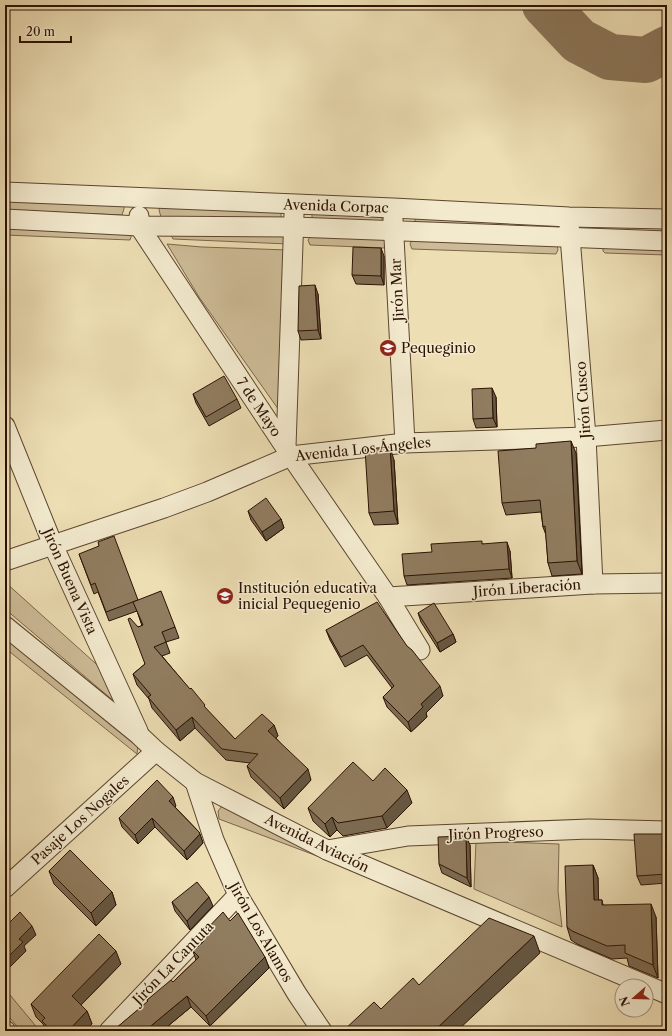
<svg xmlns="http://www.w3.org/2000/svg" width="672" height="1036" font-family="'Libre Caslon Text',serif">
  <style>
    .green { fill: #ccbb96; stroke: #7c664c }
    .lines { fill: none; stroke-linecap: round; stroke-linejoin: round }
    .taxiway { stroke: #8c785c; stroke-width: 46 }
    .minor-casing { stroke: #5c452f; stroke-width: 21 }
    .minor { stroke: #f3eace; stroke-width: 19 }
    .wall { fill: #7c6b52; stroke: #2c1203 }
    .shaded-wall { fill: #655742; stroke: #2c1203 }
    .building { fill: #907c5f; stroke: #2c1203 }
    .labels { text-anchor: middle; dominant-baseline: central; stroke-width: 3; stroke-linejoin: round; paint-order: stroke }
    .street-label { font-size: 14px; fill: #2c1203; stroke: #f3eace }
    .poi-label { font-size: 14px; fill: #2c1203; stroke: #f3eace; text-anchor: start }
  </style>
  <rect width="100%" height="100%" fill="#eddeb4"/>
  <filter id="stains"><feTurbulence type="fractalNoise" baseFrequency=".005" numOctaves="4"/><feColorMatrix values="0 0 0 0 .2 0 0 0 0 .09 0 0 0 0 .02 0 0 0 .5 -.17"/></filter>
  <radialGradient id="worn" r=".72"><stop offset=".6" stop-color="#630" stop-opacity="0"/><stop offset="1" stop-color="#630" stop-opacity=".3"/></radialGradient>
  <g class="green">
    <path d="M5 197 124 206V209L122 215 5 210Z"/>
    <path d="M160 207 281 211V218L161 217 159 210Z"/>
    <path d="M312 214 382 217V223L312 220Z"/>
    <path d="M415 217 557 223V229L415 224Z"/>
    <path d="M5 222 132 234 130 240 5 235Z"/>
    <path d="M599 224H667V237L599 231Z"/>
    <path d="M288 231V244L173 239 170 233Z"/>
    <path d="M311 236 386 238V248L310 245 308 240Z"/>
    <path d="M412 240 557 245 558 250 556 254 412 249 410 244Z"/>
    <path d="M167 244 202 247 288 250V423L199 297Z"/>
    <path d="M603 246H667V255L605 253 603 251Z"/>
    <path d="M5 582 104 671 122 708 5 609Z"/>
    <path d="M5 634 138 744 137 754 5 648Z"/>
    <path d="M222 806 333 862 219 819 218 811Z"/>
    <path d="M476 841 559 844 558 891 562 927 474 889Z"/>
    <path d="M5 989 40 1031H21L5 1012Z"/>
  </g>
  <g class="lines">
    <path class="taxiway" d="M545 5 579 41 610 57 646 60 667 49"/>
    <g class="minor-casing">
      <g id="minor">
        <path d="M5 192 393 208 569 217 667 219"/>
        <path d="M139 216V226L291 456 388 597 420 650"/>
        <path d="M5 219 139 226 294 227 667 241"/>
        <path d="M393 219 405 443"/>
        <path d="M569 224 586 437 593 584"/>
        <path d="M5 426 53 545 138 731"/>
        <path d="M286 447 294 214"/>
        <path d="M5 561 164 508 207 492 291 456 405 443 586 437 667 430"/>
        <path d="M388 597 593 584 667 583"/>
        <path d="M5 626 139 735 156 751 195 782 327 850 667 994"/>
        <path d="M195 782 214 840 238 895 297 994 322 1031"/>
        <path d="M327 850 408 836 589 829 667 831"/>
        <path d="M5 888 156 751"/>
        <path d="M5 1030 6 1031"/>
        <path d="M109 1031 238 895"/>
      </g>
    </g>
    <use href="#minor" class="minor"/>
  </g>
  <g class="wall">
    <path d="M384 256V285L356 284 352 275Z"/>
    <path d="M318 294 321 339 301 340 298 331Z"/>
    <path d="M193 394 237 399 241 408 209 426 196 403Z"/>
    <path d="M496 397 497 427 476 428 473 419Z"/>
    <path d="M576 453 582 574 552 576 548 563 546 535 543 527 541 512 506 515 502 503Z"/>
    <path d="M394 460 398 524 374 525 369 513Z"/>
    <path d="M248 511 281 519 284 528 266 541 251 520Z"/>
    <path d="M483 544 510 551 512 578 407 585 404 576 432 552Z"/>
    <path d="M79 554 138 600 175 627 179 638 166 642 170 653 162 656 207 710 235 739 274 725 278 736 276 738 311 780 284 809 251 777 247 766 250 763 226 760 195 728 180 741 152 708 149 699 137 685 133 674 145 664 138 627 142 626 137 611 109 621 98 592 94 594Z"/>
    <path d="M418 613 453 634 456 642 440 652 421 622Z"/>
    <path d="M326 630 407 646 443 696 426 713 427 717 411 732 387 707 383 697 392 688 367 655 345 667 330 640Z"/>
    <path d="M373 781 412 803 387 828 343 836 337 830 330 837 313 821 308 808Z"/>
    <path d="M176 806 175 807 199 832 203 843 187 860 155 827 138 844 122 827 119 818Z"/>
    <path d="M664 834 667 843V883L641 885 637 876Z"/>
    <path d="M470 845 471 887 442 873 439 864Z"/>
    <path d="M593 865 598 878V900H602L603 905 656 917 658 978 629 966 627 958 612 959 577 944 571 940 567 927Z"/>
    <path d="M49 871 112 892 116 905 96 926 54 884Z"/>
    <path d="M172 902 213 906 190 930 175 911Z"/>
    <path d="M230 921 265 957 269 968 210 1026 191 1007 162 1031H116L115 1029 148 1002 147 1000 173 982 196 960 193 951 202 943 200 936Z"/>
    <path d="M121 964 81 1005 87 1011 92 1024 85 1031H46L43 1024 36 1017 31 1004Z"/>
  </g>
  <g class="shaded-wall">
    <path d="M381 248 384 256V285L381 276Z"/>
    <path d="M315 285 318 294 321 339 318 330Z"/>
    <path d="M492 388 496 397 497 427 493 418Z"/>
    <path d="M571 441 576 453 582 574 577 561Z"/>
    <path d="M390 447 394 460 398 524 394 511Z"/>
    <path d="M281 519 284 528 266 541 262 532Z"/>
    <path d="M507 542 510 551 512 578 509 569Z"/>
    <path d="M453 634 456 642 440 652 437 643Z"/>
    <path d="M440 686 443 696 426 713 427 717 411 732 408 722 421 704Z"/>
    <path d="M192 717 195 728 180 741 176 730Z"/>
    <path d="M274 725 278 736 272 742 268 731Z"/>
    <path d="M308 769 311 780 284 809 280 798Z"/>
    <path d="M407 790 412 803 387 828 382 816Z"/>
    <path d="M173 797 176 806 172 810 169 801Z"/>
    <path d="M332 817 337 830 330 837 325 824Z"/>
    <path d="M152 818 155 827 138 844 135 835Z"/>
    <path d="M200 834 203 843 187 860 184 851Z"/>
    <path d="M664 834 667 843V869Z"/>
    <path d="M466 836 470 845 471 887 467 878Z"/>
    <path d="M593 865 598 878 599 913 594 900Z"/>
    <path d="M112 892 116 905 96 926 91 913Z"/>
    <path d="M209 897 213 906 190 930 187 921Z"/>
    <path d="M651 904 656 917 658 978 653 965Z"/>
    <path d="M32 926 36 935 24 946 26 951 5 972V960L19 939Z"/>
    <path d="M534 936 540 953 457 1031H434Z"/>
    <path d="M116 951 121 964 77 1009 72 996Z"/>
    <path d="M265 957 269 968 210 1026 206 1016Z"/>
    <path d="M187 996 191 1007 162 1031H146V1030Z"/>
    <path d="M87 1011 92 1024 85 1031H68Z"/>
  </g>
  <g class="building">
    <path d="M353 247 381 248V276L352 275Z"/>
    <path d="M315 285 318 330 298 331 299 286Z"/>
    <path d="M224 376 237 399 206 417 193 394Z"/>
    <path d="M492 388 493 418 473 419 472 389Z"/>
    <path d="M571 441 577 561 548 563 545 526 543 527 540 500 502 503 498 451 536 448V444Z"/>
    <path d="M390 447 394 511 369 513 365 449Z"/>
    <path d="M266 498 281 519 262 532 248 511Z"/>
    <path d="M114 536 138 600 106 612 95 583 91 585 79 554 99 546 98 542Z"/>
    <path d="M482 541V544L507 542 509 569 404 576 402 554 432 552 431 544Z"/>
    <path d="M161 591 175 627 162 632 166 642 154 647 190 689 191 688 205 705 204 706 235 739 262 714 274 725 268 731 308 769 280 798 247 766 258 754 222 749 192 717 176 730 148 697 151 695 133 674 145 664 128 619 130 618 138 627 143 625 133 602Z"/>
    <path d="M377 602 407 646 412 650 440 686 421 704 423 707 408 722 383 697 394 686 363 645 341 657 326 630Z"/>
    <path d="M434 603 453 634 437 643 418 613Z"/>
    <path d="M353 762 373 781 385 768 407 790 382 816 338 823 332 817 325 824 308 808Z"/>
    <path d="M157 780 173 797 169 801 199 832 200 834 184 851 152 818 135 835 119 818Z"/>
    <path d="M634 834H664L667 874 637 876Z"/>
    <path d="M466 836 467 878 439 864 438 837Z"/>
    <path d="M70 850 112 892 91 913 49 871Z"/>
    <path d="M593 865 594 900H602V905L651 904 653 965 625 953V945L607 946 572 931 567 927 565 866Z"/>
    <path d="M197 882 209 897 187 921 172 902Z"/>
    <path d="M20 912 32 926 19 939 23 942 5 960V927Z"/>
    <path d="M223 912 230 921 238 913 265 957 206 1016 187 996 146 1030 147 1031H117L115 1029 148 1001 147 1000 171 980 173 982 199 957 193 951 204 941 200 936Z"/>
    <path d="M489 918 534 936 434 1031H344V1030L374 1002 381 1009 413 978 419 985Z"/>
    <path d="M99 934 116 951 72 996 87 1011 68 1031H52L42 1021 45 1018 31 1004Z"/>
  </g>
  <defs>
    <g id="school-disc" transform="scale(0.9)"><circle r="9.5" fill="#8f2418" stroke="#f3eace"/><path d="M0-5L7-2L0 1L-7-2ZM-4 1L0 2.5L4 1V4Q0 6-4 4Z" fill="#fff"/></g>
  </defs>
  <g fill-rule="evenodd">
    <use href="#school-disc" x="388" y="348"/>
    <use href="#school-disc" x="225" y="596"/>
  </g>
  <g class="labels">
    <g class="street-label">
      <text transform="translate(336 206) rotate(2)">Avenida Corpac</text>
      <text transform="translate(397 290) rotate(-93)">Jirón Mar</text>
      <text transform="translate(583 400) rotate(-94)">Jirón Cusco</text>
      <text transform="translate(259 407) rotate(56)">7 de Mayo</text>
      <text transform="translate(363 449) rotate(-6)">Avenida Los Ángeles</text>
      <text transform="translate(70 581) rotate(66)">Jirón Buena Vista</text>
      <text transform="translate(527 588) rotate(-4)">Jirón Liberación</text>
      <text transform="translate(80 820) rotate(-42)">Pasaje Los Nogales</text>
      <text transform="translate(496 833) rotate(-2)">Jirón Progreso</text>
      <text transform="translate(317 843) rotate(26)">Avenida Aviación</text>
      <text transform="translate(261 932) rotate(60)">Jirón Los Alamos</text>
      <text transform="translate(173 963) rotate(-46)">Jirón La Cantuta</text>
    </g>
    <g class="poi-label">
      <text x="401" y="348">Pequeginio</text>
      <text x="238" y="588">Institución educativa<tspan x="238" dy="16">inicial Pequegenio</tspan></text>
    </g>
  </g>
  <rect width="672" height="1036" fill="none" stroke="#eddeb4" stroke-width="20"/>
  <rect x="6" y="6" width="660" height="1024" fill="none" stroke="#2c1203" stroke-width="2"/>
  <rect x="10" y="10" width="652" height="1016" fill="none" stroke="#2c1203"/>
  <g transform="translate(634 998) rotate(250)"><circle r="19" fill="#f3eace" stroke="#a3947d"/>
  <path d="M0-3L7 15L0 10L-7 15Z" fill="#8f2418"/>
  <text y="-6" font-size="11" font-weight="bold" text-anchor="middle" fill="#2c1203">N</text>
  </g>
  <path d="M20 36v6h51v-6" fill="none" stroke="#2c1203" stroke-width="2"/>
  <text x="26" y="36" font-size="12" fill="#2c1203" stroke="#f3eace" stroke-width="3" paint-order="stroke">20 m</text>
  <rect width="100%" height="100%" filter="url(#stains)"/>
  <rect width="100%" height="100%" fill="url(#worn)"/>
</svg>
